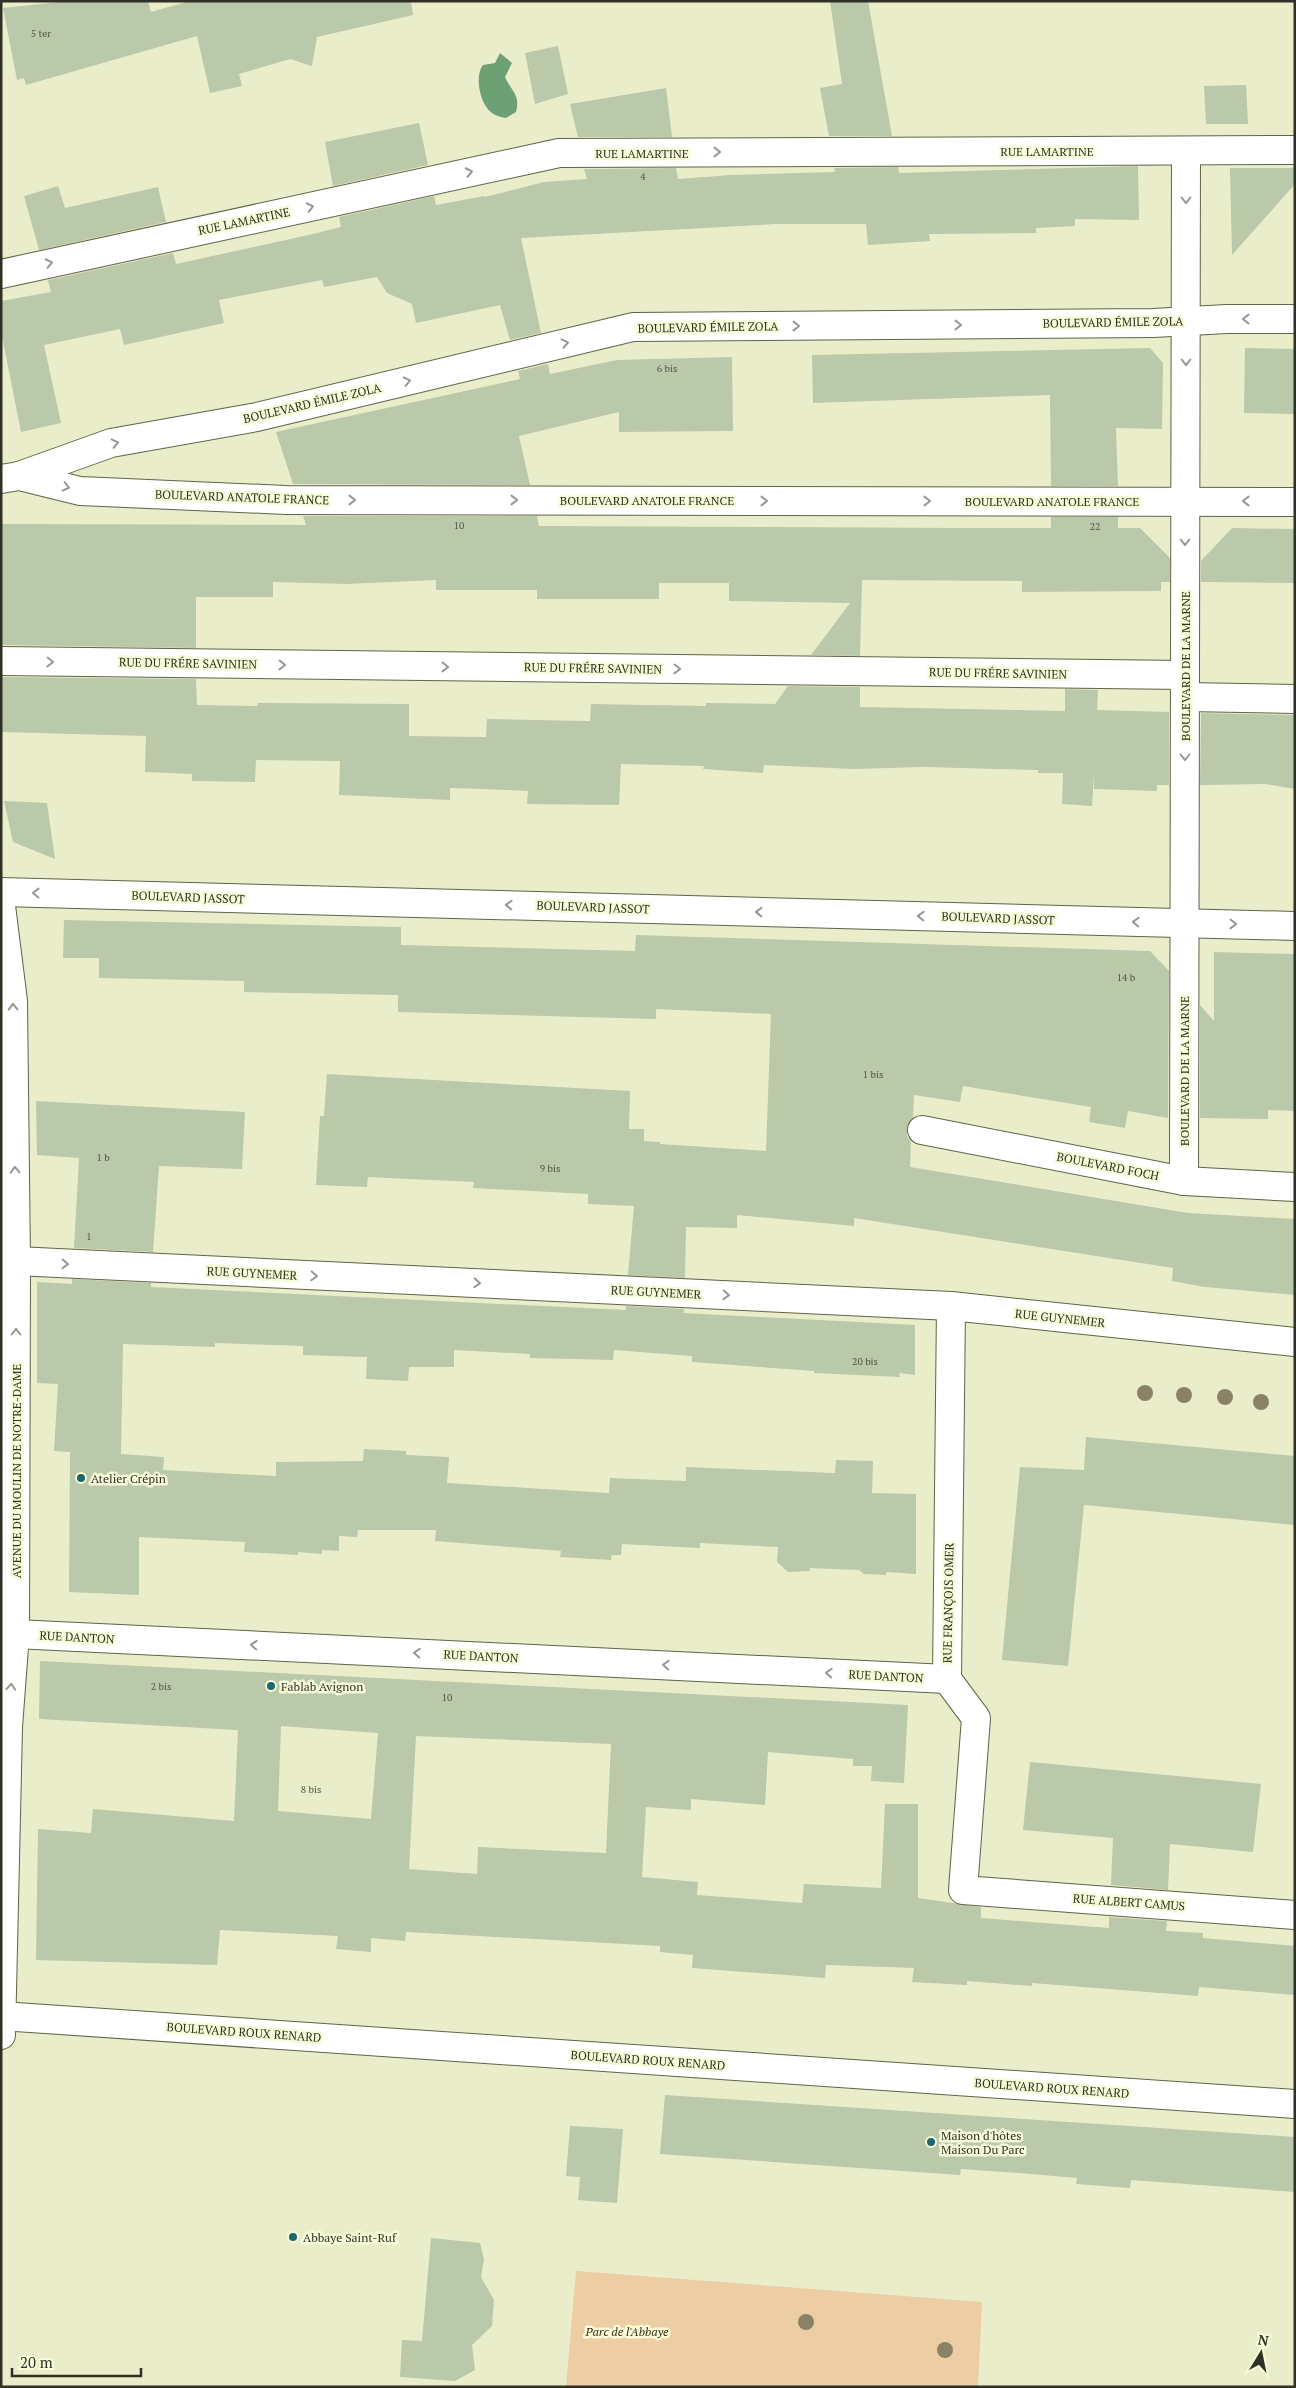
<svg xmlns="http://www.w3.org/2000/svg" width="1296" height="2388" font-family="'PT Serif',serif">
  <style>
    .green { fill: #edcda3 }
    .water { fill: #6da175 }
    .building { fill: #b9c9aa; fill-rule: evenodd }
    .lines { fill: none; stroke-linecap: round; stroke-linejoin: round }
    .minor-casing { stroke: #616345; stroke-width: 30 }
    .minor { stroke: #fff; stroke-width: 28 }
    .tree { fill: #8a8265 }
    .oneway { stroke: #989892 }
    .poi-dot { fill: #1a676e; stroke: #f7fbd7; stroke-width: 2 }
    .labels { text-anchor: middle; dominant-baseline: central; stroke-width: 5; stroke-linejoin: round; paint-order: stroke }
    .number-label { font-size: 10px; fill: #525746 }
    .street-label { font-size: 12px; fill: #303124; stroke: #f7fbd7 }
    .poi-label { font-size: 12px; fill: #303124; stroke: #f7fbd7; text-anchor: start }
    .park-label { font-size: 12px; font-style: italic; fill: #3b2a12; stroke: #f7fbd7 }
  </style>
  <rect width="100%" height="100%" fill="#eaedca"/>
  <path class="green" d="M576 2271 982 2302 978 2387H566Z"/>
  <path class="water" d="M500 53 512 63 505 77C511 91 521 95 516 112L506 118C501 117 496 116 492 113 480 105 474 76 483 65L495 63Z"/>
  <g class="building">
    <path d="M69 1H148L151 12 190 1H411L413 15 317 37 312 66 290 59 239 74 242 86 210 93 197 36 26 85 24 78 17 80 3 8Z"/>
    <path d="M830 1H868L892 136H829L820 88 842 84Z"/>
    <path d="M558 46 568 94 535 104 525 53Z"/>
    <path d="M1246 85 1248 124H1206L1204 86Z"/>
    <path d="M666 88 672 137H578L570 104Z"/>
    <path d="M419 123 428 165 333 186 325 142Z"/>
    <path d="M1138 166 1139 220 1075 219V226L1036 228V233L929 234 930 241 868 245 866 224H776L521 238 541 333 510 340 500 305 416 323 412 304 387 293 377 277 324 287 322 280 219 300 224 323 124 345 120 329 44 345 61 423 21 432 1 331V301L51 292 48 280 173 253 176 264 313 234 341 227 339 217 434 196 436 205 484 196 485 197 544 182 587 179 584 169 676 168 678 179 731 175 835 172 834 168 898 167 899 173Z"/>
    <path d="M1230 168H1295V184L1232 255Z"/>
    <path d="M58 186 65 208 158 187 166 222 39 250 24 196Z"/>
    <path d="M1150 348 1163 363 1162 429 1116 428 1118 486H1051L1050 395 813 403 812 355Z"/>
    <path d="M1245 348 1295 349V414L1244 413Z"/>
    <path d="M732 357 733 431 619 432V412L519 436 530 485 293 484 276 432 520 379 518 371 548 364 550 374 617 360Z"/>
    <path d="M303 516H537L539 526 967 528H1051V517H1118V528H1140L1170 558V582H1161V591L1022 592V581L862 580 860 656 811 655 850 603 729 601V583H659V599H537V590H436V580L347 584 273 582V597H196V648L1 645V524L306 525Z"/>
    <path d="M1232 528 1295 529V583L1201 582V561Z"/>
    <path d="M1 677 196 679 197 705 257 706 258 703 409 704V736L486 737 487 719 590 721 591 704 706 706V703L775 704 788 686 860 687V707L1065 711V689L1098 690 1097 710 1169 712V785H1157V791L1094 789V774L1092 806 1062 804 1063 773H1038V770L923 767 854 769 764 765 763 773 703 769 704 766 621 764 619 805 527 804 528 791 484 789 450 788V800L339 795 340 761 256 760 255 782 192 781V774L145 772 146 736 1 732Z"/>
    <path d="M1201 713 1295 715V789L1266 784 1200 785Z"/>
    <path d="M4 801 47 803 55 859 13 842Z"/>
    <path d="M64 920 401 927V945L635 951 636 935 1150 951 1169 971 1168 1118 1128 1111 1125 1128 1089 1122 1091 1107 963 1086 960 1102 914 1095 913 1118 907 1128V1136L911 1141 910 1167 1188 1213 1295 1219V1295L1205 1287 1172 1281 1173 1268 854 1218V1226L737 1215V1228L686 1227 685 1278 628 1275 634 1206 588 1204V1194L473 1188 474 1182 368 1177 367 1187 316 1185 320 1116H324L327 1074 630 1091 629 1129H644V1141L660 1142V1144L766 1151 771 1014 656 1009V1019L398 1012V995L244 992V981L99 978V958H63Z"/>
    <path d="M1214 952 1295 954V1111L1268 1110V1119L1200 1118V1005L1214 1021Z"/>
    <path d="M36 1101 245 1112 242 1169 159 1166 153 1252 74 1248 79 1158 37 1155Z"/>
    <path d="M72 1279 151 1283V1287L626 1310V1306L684 1309V1313L915 1325V1375L899 1373 900 1377 814 1373V1371L692 1362V1356L614 1350 613 1360 530 1358V1354L454 1350V1367H409L408 1381 366 1379 367 1357 303 1355V1346L215 1343V1347L123 1344 121 1454 164 1457 163 1470 276 1476V1462L363 1461 364 1449 406 1451V1455L449 1457 447 1483 609 1493 610 1478 686 1481V1467L835 1473 836 1460 873 1461 872 1493 916 1494V1574L886 1572V1575L864 1574 859 1570 810 1568V1571L788 1572 777 1562 778 1547 700 1543V1548L622 1544 621 1555H612L611 1560 560 1557 561 1551 435 1541 436 1530H358L357 1537 339 1536V1551L322 1550V1554L298 1552V1555L244 1552 245 1542 139 1537V1595L69 1592 70 1452 54 1451 58 1384 37 1383V1282L72 1284Z"/>
    <path d="M1086 1437 1295 1456V1525L1084 1505 1068 1666 1002 1660 1020 1467 1084 1470Z"/>
    <path d="M40 1661 908 1705 904 1783 871 1781 872 1766H853V1759L768 1752 765 1805 691 1799V1810L646 1807 642 1877 698 1882 697 1895 802 1903 804 1884 881 1888 885 1804H918V1898L981 1907V1918L1109 1928V1917L1167 1921 1166 1931 1203 1933V1938L1295 1946V1995L1199 1987 1198 1996 1032 1983V1986L967 1981V1985L912 1982 914 1968 826 1965 825 1978 692 1968 693 1955 660 1952V1946L406 1932 405 1941 371 1938V1952L336 1949 338 1936 220 1930 217 1965 36 1960 38 1829 91 1833 93 1809 234 1821 238 1730 39 1719ZM281 1726 378 1733 371 1819 278 1811ZM416 1736 611 1744 606 1853 478 1847 477 1874 409 1869Z"/>
    <path d="M1030 1762 1261 1784 1253 1852 1170 1844 1168 1890 1111 1885 1113 1838 1023 1830Z"/>
    <path d="M665 2095 1295 2137V2192L1131 2180 1130 2188 1076 2184 1077 2178 1019 2173 961 2169 960 2175 660 2154Z"/>
    <path d="M570 2126 623 2129 617 2203 578 2200 580 2177 566 2176Z"/>
    <path d="M431 2238 480 2243 484 2259 481 2277 494 2300 492 2326 472 2345 475 2370 455 2381 400 2377 402 2340 422 2341Z"/>
  </g>
  <g class="lines">
    <g class="minor-casing">
      <g id="minor">
        <path d="M1 274 559 153 1295 150"/>
        <path d="M19 476 111 443 257 417 633 327 1153 323 1227 319H1295"/>
        <path d="M1 479 19 476 80 491 286 500 1295 502"/>
        <path d="M1 661 1185 675"/>
        <path d="M1185 697 1295 699"/>
        <path d="M1 892 1295 926"/>
        <path d="M1 906 13 1001 16 1261 15 1634 8 1727 1 2035"/>
        <path d="M922 1130 1184 1181 1295 1187"/>
        <path d="M1184 1181 1186 151"/>
        <path d="M16 1261 951 1306 1295 1342"/>
        <path d="M951 1306 947 1679 976 1718 963 1890 1295 1915"/>
        <path d="M15 1634 947 1679"/>
        <path d="M1 2016 1295 2104"/>
      </g>
    </g>
    <use href="#minor" class="minor"/>
  </g>
  <g class="tree">
    <circle cx="1145" cy="1393" r="8"/>
    <circle cx="1184" cy="1395" r="8"/>
    <circle cx="1225" cy="1397" r="8"/>
    <circle cx="1261" cy="1402" r="8"/>
    <circle cx="806" cy="2322" r="8"/>
    <circle cx="945" cy="2350" r="8"/>
  </g>
  <defs><path id="oneway-chevron" d="M-2-3.5L2.5 0L-2 3.5" fill="none" stroke-width="1.6" stroke-linecap="round" stroke-linejoin="round" transform="scale(1.25)"/></defs>
  <g class="oneway">
    <use href="#oneway-chevron" transform="translate(717 152)"/>
    <use href="#oneway-chevron" transform="translate(469 172) rotate(-12)"/>
    <use href="#oneway-chevron" transform="translate(1186 200) rotate(90)"/>
    <use href="#oneway-chevron" transform="translate(310 207) rotate(-12)"/>
    <use href="#oneway-chevron" transform="translate(49 263) rotate(-12)"/>
    <use href="#oneway-chevron" transform="translate(1246 319) rotate(-180)"/>
    <use href="#oneway-chevron" transform="translate(958 325)"/>
    <use href="#oneway-chevron" transform="translate(796 326)"/>
    <use href="#oneway-chevron" transform="translate(565 343) rotate(-13)"/>
    <use href="#oneway-chevron" transform="translate(1186 362) rotate(90)"/>
    <use href="#oneway-chevron" transform="translate(407 381) rotate(-13)"/>
    <use href="#oneway-chevron" transform="translate(115 443) rotate(-13)"/>
    <use href="#oneway-chevron" transform="translate(66 487) rotate(14)"/>
    <use href="#oneway-chevron" transform="translate(352 500)"/>
    <use href="#oneway-chevron" transform="translate(514 500)"/>
    <use href="#oneway-chevron" transform="translate(764 501)"/>
    <use href="#oneway-chevron" transform="translate(927 501)"/>
    <use href="#oneway-chevron" transform="translate(1246 501) rotate(-180)"/>
    <use href="#oneway-chevron" transform="translate(1185 542) rotate(90)"/>
    <use href="#oneway-chevron" transform="translate(50 662) rotate(1)"/>
    <use href="#oneway-chevron" transform="translate(282 665) rotate(1)"/>
    <use href="#oneway-chevron" transform="translate(445 667) rotate(1)"/>
    <use href="#oneway-chevron" transform="translate(677 669) rotate(1)"/>
    <use href="#oneway-chevron" transform="translate(1185 757) rotate(90)"/>
    <use href="#oneway-chevron" transform="translate(36 893) rotate(-179)"/>
    <use href="#oneway-chevron" transform="translate(509 905) rotate(-178)"/>
    <use href="#oneway-chevron" transform="translate(759 912) rotate(-178)"/>
    <use href="#oneway-chevron" transform="translate(921 916) rotate(-178)"/>
    <use href="#oneway-chevron" transform="translate(1136 922) rotate(-178)"/>
    <use href="#oneway-chevron" transform="translate(1233 924) rotate(1)"/>
    <use href="#oneway-chevron" transform="translate(13 1007) rotate(-91)"/>
    <use href="#oneway-chevron" transform="translate(15 1170) rotate(-91)"/>
    <use href="#oneway-chevron" transform="translate(65 1264) rotate(3)"/>
    <use href="#oneway-chevron" transform="translate(314 1276) rotate(3)"/>
    <use href="#oneway-chevron" transform="translate(477 1283) rotate(3)"/>
    <use href="#oneway-chevron" transform="translate(726 1295) rotate(3)"/>
    <use href="#oneway-chevron" transform="translate(16 1332) rotate(-90)"/>
    <use href="#oneway-chevron" transform="translate(254 1645) rotate(-177)"/>
    <use href="#oneway-chevron" transform="translate(417 1653) rotate(-177)"/>
    <use href="#oneway-chevron" transform="translate(666 1665) rotate(-177)"/>
    <use href="#oneway-chevron" transform="translate(829 1673) rotate(-177)"/>
    <use href="#oneway-chevron" transform="translate(11 1687) rotate(-86)"/>
  </g>
  <g class="poi-dot">
    <circle cx="81" cy="1478" r="5"/>
    <circle cx="271" cy="1686" r="5"/>
    <circle cx="931" cy="2142" r="5"/>
    <circle cx="293" cy="2237" r="5"/>
  </g>
  <g class="labels">
    <g class="number-label">
      <text x="41" y="33">5 ter</text>
      <text x="643" y="176">4</text>
      <text x="667" y="368">6 bis</text>
      <text x="459" y="525">10</text>
      <text x="1095" y="526">22</text>
      <text x="1126" y="977">14 b</text>
      <text x="873" y="1074">1 bis</text>
      <text x="103" y="1157">1 b</text>
      <text x="550" y="1168">9 bis</text>
      <text x="89" y="1236">1</text>
      <text x="865" y="1361">20 bis</text>
      <text x="161" y="1686">2 bis</text>
      <text x="447" y="1697">10</text>
      <text x="311" y="1789">8 bis</text>
    </g>
    <g class="street-label">
      <text x="1047" y="151">RUE LAMARTINE</text>
      <text x="642" y="153">RUE LAMARTINE</text>
      <text transform="translate(244 221) rotate(-12)">RUE LAMARTINE</text>
      <text transform="translate(1113 322) rotate(-1)">BOULEVARD ÉMILE ZOLA</text>
      <text transform="translate(708 327) rotate(-1)">BOULEVARD ÉMILE ZOLA</text>
      <text transform="translate(312 403) rotate(-13)">BOULEVARD ÉMILE ZOLA</text>
      <text transform="translate(242 497) rotate(2)">BOULEVARD ANATOLE FRANCE</text>
      <text x="647" y="500">BOULEVARD ANATOLE FRANCE</text>
      <text x="1052" y="501">BOULEVARD ANATOLE FRANCE</text>
      <text transform="translate(188 663) rotate(1)">RUE DU FRÉRE SAVINIEN</text>
      <text transform="translate(1185 666) rotate(-90)">BOULEVARD DE LA MARNE</text>
      <text transform="translate(593 668) rotate(1)">RUE DU FRÉRE SAVINIEN</text>
      <text transform="translate(998 673) rotate(1)">RUE DU FRÉRE SAVINIEN</text>
      <text transform="translate(188 897) rotate(2)">BOULEVARD JASSOT</text>
      <text transform="translate(593 907) rotate(2)">BOULEVARD JASSOT</text>
      <text transform="translate(998 918) rotate(2)">BOULEVARD JASSOT</text>
      <text transform="translate(1184 1071) rotate(-90)">BOULEVARD DE LA MARNE</text>
      <text transform="translate(1108 1166) rotate(11)">BOULEVARD FOCH</text>
      <text transform="translate(252 1273) rotate(3)">RUE GUYNEMER</text>
      <text transform="translate(656 1292) rotate(3)">RUE GUYNEMER</text>
      <text transform="translate(1060 1318) rotate(6)">RUE GUYNEMER</text>
      <text transform="translate(16 1471) rotate(-90)">AVENUE DU MOULIN DE NOTRE-DAME</text>
      <text transform="translate(948 1603) rotate(-89)">RUE FRANÇOIS OMER</text>
      <text transform="translate(77 1637) rotate(3)">RUE DANTON</text>
      <text transform="translate(481 1656) rotate(3)">RUE DANTON</text>
      <text transform="translate(886 1676) rotate(3)">RUE DANTON</text>
      <text transform="translate(1129 1902) rotate(4)">RUE ALBERT CAMUS</text>
      <text transform="translate(244 2032) rotate(4)">BOULEVARD ROUX RENARD</text>
      <text transform="translate(648 2060) rotate(4)">BOULEVARD ROUX RENARD</text>
      <text transform="translate(1052 2088) rotate(4)">BOULEVARD ROUX RENARD</text>
    </g>
    <g class="poi-label">
      <text x="91" y="1478">Atelier Crépin</text>
      <text x="281" y="1686">Fablab Avignon</text>
      <text x="941" y="2135">Maison d'hôtes<tspan x="941" dy="14">Maison Du Parc</tspan></text>
      <text x="303" y="2237">Abbaye Saint-Ruf</text>
    </g>
    <g class="park-label">
      <text x="627" y="2331">Parc de l'Abbaye</text>
    </g>
  </g>
  <rect width="1296" height="2388" fill="none" stroke="#303124" stroke-width="5"/>
  <g transform="translate(1261 2353) rotate(10)" stroke="#f7fbd7" stroke-width="4" paint-order="stroke">
  <path d="M0-4L9 19L0 12L-9 19Z" fill="#303124"/>
  <text y="-8" font-size="14" font-weight="bold" text-anchor="middle" fill="#303124">N</text>
  </g>
  <path d="M12 2368v8h129v-8" fill="none" stroke="#303124" stroke-width="2.5"/>
  <text x="20" y="2368" font-size="15" fill="#303124" stroke="#f7fbd7" stroke-width="4" paint-order="stroke">20 m</text>
</svg>
